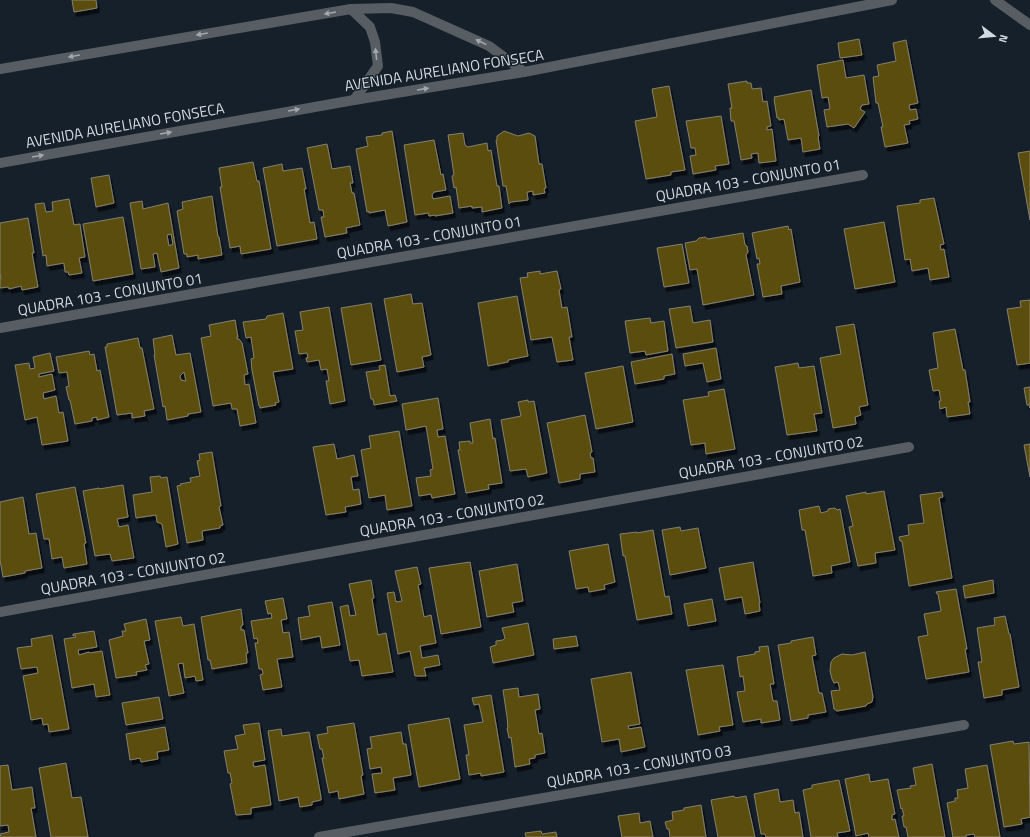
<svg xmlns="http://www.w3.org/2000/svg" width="1030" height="837" font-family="'Titillium Web',sans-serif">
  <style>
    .building { fill: #5a4d0e; stroke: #848170; fill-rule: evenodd; filter: url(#shadow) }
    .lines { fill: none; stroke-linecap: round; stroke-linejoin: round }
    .service { stroke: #585d63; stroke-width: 10 }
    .minor { stroke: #585d63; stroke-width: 10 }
    .oneway { fill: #a1a7ae }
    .labels { text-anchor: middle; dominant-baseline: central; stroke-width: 3; stroke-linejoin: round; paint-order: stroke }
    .street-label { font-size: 15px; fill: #d2d9e0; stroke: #16202a }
  </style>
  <defs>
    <filter id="shadow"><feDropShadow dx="2.5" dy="4.5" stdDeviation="0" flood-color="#0009"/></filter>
  </defs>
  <rect width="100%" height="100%" fill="#16202a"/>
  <g class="building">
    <path d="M72 0H96L97 8 74 12Z"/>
    <path d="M859 39 862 55 840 58 838 43Z"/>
    <path d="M906 40 918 103 909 105 910 110 916 109 918 119 909 121 910 124 904 125 908 143 885 147 881 127H883L878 103H876L873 77 879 76 877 65 896 61 893 43Z"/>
    <path d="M843 60 846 78 864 75 869 104 862 105 860 109 865 112 854 128 848 124 827 127 824 110 830 109 828 97 822 98 817 65Z"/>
    <path d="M747 81V83H751L752 89 761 88 763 102 767 101 771 126 767 127V130L772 129 776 161 759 163 758 153 751 154 752 158 741 160 734 121H731L730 108H732L728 84Z"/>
    <path d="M669 86 685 170 671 172V175L646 179 635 121 657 117 652 89Z"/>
    <path d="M811 90 819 136 818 137 820 149 803 152 801 138 788 140 784 119 779 120V118H777L774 99H775L774 97Z"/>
    <path d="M721 116 729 164 715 166 716 170 693 174 690 156 696 155 695 148H691L686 121Z"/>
    <path d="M392 131 407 222 388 226 385 210 369 213V211L367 212 356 149 368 146 366 137 382 135V133Z"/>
    <path d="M504 131 518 136 529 133 535 136 539 164H542L546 188 544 189 545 193 533 195V191L527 192 528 200 511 202 509 204 506 186H503L496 140H497V136Z"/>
    <path d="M463 133 465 145 468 147 487 143 488 151 491 150 497 186H499L502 208 482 212V207L472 208V206L459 208 456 187 454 188 452 176 454 175 448 135Z"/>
    <path d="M434 140 441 175 443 174 446 190 434 192 432 195 433 199 450 196 453 213 435 216V215L429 216 428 213 415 215 404 145Z"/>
    <path d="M327 144 332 169 350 166 353 183H350L352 193H354L360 225 346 228 347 233 325 237 321 217H324L323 210H319L307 148Z"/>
    <path d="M1030 151V220L1018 153Z"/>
    <path d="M253 162 257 181H259L271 249 241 254 240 246 230 248 220 187H222L219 168Z"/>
    <path d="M282 164 283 171 302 168 306 189H304L310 223 314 222 317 239 277 246 263 168Z"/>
    <path d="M109 175 114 203 96 207 91 178Z"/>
    <path d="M212 196 218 237H219L222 255 198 259V255L187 257V254H184L177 211 183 209 182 202Z"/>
    <path d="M934 198 944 244 940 245 941 250 944 249 949 277 930 280 928 268 912 271 910 259 905 260 897 206 920 203V200Z"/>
    <path d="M69 199 74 225 80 224 85 257 79 258 82 273 69 275 68 272H65L64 263 47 266 46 255 43 256 35 204 44 203 46 212 53 211 52 202Z"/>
    <path d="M142 201 143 209 168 203 179 268 161 272 157 253 153 254 155 267 141 269 130 203ZM171 234 173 244 169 246 167 235Z"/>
    <path d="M123 217 133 274 93 281 83 224Z"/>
    <path d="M28 218 34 253H32L38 287 22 290 21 286 9 289 8 287 0 288V279H1L0 273V223Z"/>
    <path d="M884 222 895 282 855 289 844 229Z"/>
    <path d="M788 226 789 230 791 229 800 282 781 286 782 294 763 297 757 264H760L759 258 757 259 752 233Z"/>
    <path d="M743 233 745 245 747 246 748 252 746 255 754 295 703 305 697 269 690 270 685 243 696 241 699 238 705 237 708 239Z"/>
    <path d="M682 244 689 283 664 287 657 248Z"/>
    <path d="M540 271V274L557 271 561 289 559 290 562 308 567 307 572 337H569L573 360 557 362 552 337 531 340 520 278 528 277 527 273Z"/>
    <path d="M411 294 413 304 422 303 431 355 422 357 424 367 397 372 384 299Z"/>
    <path d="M517 296 528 356 508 360V362L488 366 478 303Z"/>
    <path d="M1030 300V363L1017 365 1007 309 1021 307 1020 301Z"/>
    <path d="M371 303 381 360 351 365 341 308Z"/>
    <path d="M690 306 693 323 710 320 713 342 676 348 669 309Z"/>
    <path d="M329 307 345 401 330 404 326 381H329L327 369 321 370 319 360 307 362 306 358H308L307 353 299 354 295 331 303 330 300 312Z"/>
    <path d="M283 313 293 369 273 372 279 402 275 403 276 405 260 408V406H259L252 370 251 359 254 358 251 337 246 338 243 322 266 319 267 316Z"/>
    <path d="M650 318 651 323 664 321 668 351 646 355 645 351 630 353 625 321Z"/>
    <path d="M235 320 238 337H237V339H239L242 343 248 374 244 375 245 385 249 384 256 423 240 426 237 409H232L231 403 213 406 201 338 211 336 209 325Z"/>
    <path d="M854 324 868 405 859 407 861 415 855 417 856 424 833 428 820 358 841 354 836 327Z"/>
    <path d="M955 329 963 370H965L970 402H968L970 414 947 417 946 407 940 409 939 401H941L939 390 933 391 929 370 938 368 933 333Z"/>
    <path d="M172 335 176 355 190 353 201 412 188 414V416L167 420 165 406 163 407 154 355H155L153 339ZM184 372 186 381 181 380 180 376Z"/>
    <path d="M138 338 140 348H142L154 409 144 411 145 416 132 418V413L117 415 105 347H107V344Z"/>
    <path d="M716 348 721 379 707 382 703 363 685 366 683 354Z"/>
    <path d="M89 351 90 355 94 354 97 371 100 370 109 417 97 420V417L92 418V421L75 424 70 400H69L66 387 69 386 67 372 59 373 56 357Z"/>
    <path d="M50 353 54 371 39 374V377L52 374 55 390 43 393 44 399 56 396 59 413 63 412 68 441 42 445 37 417 25 420 15 365 29 363 30 369 35 368 33 357Z"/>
    <path d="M672 354 675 374 664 376V379L635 384 631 362Z"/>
    <path d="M798 363 799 368 814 366 822 413 814 414 817 431 787 435 775 367Z"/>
    <path d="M385 365 390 396 395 395 397 401 374 405 373 399H371L366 372 380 370 379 366Z"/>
    <path d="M623 366 633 422 596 429 585 373Z"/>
    <path d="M1030 387V408L1029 405H1027L1024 388Z"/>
    <path d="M724 389 735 449 706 454 705 443 691 445 683 400 709 396 708 392Z"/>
    <path d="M438 398 443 429 437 430 438 437 445 436 455 494 432 498 431 494 419 496 416 478 431 476 430 470 433 469 426 426 406 430 402 404Z"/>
    <path d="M528 400V402L534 401 547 473 528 477 526 469 510 471 501 420 521 416 518 402Z"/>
    <path d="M585 415 592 452 590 453 591 458H593L595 472 580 474V479L559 483 547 423Z"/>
    <path d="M490 419 493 439 495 438 502 483 488 485 489 489 466 493 458 450H460L459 442 470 441V443H473L470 423Z"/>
    <path d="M399 431 412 506 387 510 385 495 369 498 361 450 371 448 369 436Z"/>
    <path d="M334 444 337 459 354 455 358 476 351 477 353 490 359 489 361 504 345 507 346 512 326 515 313 447Z"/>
    <path d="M1030 444V477L1024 445Z"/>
    <path d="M212 452 221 506 219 507 223 525 220 526V528L202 531 203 540 187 543 177 486 181 485 180 484 191 482 190 478 200 476 197 461 200 460 199 454Z"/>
    <path d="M160 476 161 478 167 477 178 544 166 547 162 524 157 522 156 515 136 518 133 495 152 492 150 477Z"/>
    <path d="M123 485 128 517 117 519 119 527 128 525 134 558 112 561 110 554 95 556 83 491 99 488V489Z"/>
    <path d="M75 487 86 543 84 544 87 564 64 568 62 557 52 559 49 539H44L36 494Z"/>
    <path d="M884 491 895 550 875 553 876 563 858 566 849 527 853 526 846 496 866 492V494Z"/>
    <path d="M942 492 943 497 939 498 952 578 909 586 902 541H900L899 537 909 535 908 525 924 523 920 495Z"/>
    <path d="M23 497 29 534 36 533 42 568 25 571V573L3 577 0 560V502Z"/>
    <path d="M819 506 821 513 828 511V509L835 508 837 510 840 509 850 562 831 566 832 573 813 576 805 530H802L799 510Z"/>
    <path d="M680 527 681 531 698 528 706 568 670 575 662 530Z"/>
    <path d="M653 530 665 597 669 596 672 614 637 620 625 556H623L620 534 637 532V533Z"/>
    <path d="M608 544 615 582 604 585 605 589 589 592 588 587 576 589 569 551Z"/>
    <path d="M470 562 481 627 441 634 429 568Z"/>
    <path d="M753 562 760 603H759L760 611 745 614 742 597 725 600 719 568Z"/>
    <path d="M517 564 523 601 512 603 514 612 487 617 479 571Z"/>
    <path d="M417 567 421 584 418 585 424 617 431 615 436 643 420 646 422 658 438 655 440 665 424 668 426 676H415L410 651 398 654 387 593 394 592 396 602 402 601 395 571Z"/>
    <path d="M371 580 374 598 372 599 378 635 386 633 393 672 362 676 359 660 350 661 340 607 348 605 350 616 356 615 349 584Z"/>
    <path d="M993 580 994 593 965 598 963 586Z"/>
    <path d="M956 589 967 649H965L969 672 926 679 918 637 928 635 924 614 941 611 938 594H937L936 592Z"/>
    <path d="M283 598 287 619 281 620 283 633 289 632 293 657 277 659 282 687 263 690 260 675 263 674 262 669H259L255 643H258L257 638 254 639 251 621 272 618 271 613 268 614 265 601Z"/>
    <path d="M712 599 716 621 688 626 684 604Z"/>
    <path d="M332 602 340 645 322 648 320 636 301 640 298 618 310 616 308 606Z"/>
    <path d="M241 609 243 625 241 626V630H244L248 653H246L247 663 212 669 210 660H208L201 617Z"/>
    <path d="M1005 616 1009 634H1010L1019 687 1002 690V695L984 698 978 662H982L977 628 995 625 994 618Z"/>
    <path d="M181 617 183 626 194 624 203 680 196 681 195 676 185 678 183 663 178 664 184 693 169 696 155 621Z"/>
    <path d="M146 619 150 640 144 641 149 664 145 665 147 670 136 672 137 675 116 678 109 640 123 636 122 631H126L124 624Z"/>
    <path d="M528 623 534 655 493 663 490 647 496 645V641L503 640 505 638 502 628Z"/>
    <path d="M94 631 97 647 78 650 79 655 89 652 90 653 102 651 110 695 96 697 94 684 72 688 64 639 76 637 75 635 73 636V634Z"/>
    <path d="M52 635 69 729 49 732 48 724 43 725 42 718 31 720 23 676 38 673 37 667 21 669 17 648 32 646 31 639Z"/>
    <path d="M576 636 578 646 554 649 553 639Z"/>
    <path d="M813 637 816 655 812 656 819 693H822L826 712 808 715V718L791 721 778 645 791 643V641Z"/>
    <path d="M768 646 774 684H770L773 701H777L780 720 761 723V719L743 722 737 692 745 691 743 676 740 677 737 657 755 654V652L760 651 759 647Z"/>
    <path d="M865 652 873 697 872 702 867 704 866 706 837 711 834 709 831 691 840 690 838 682 834 683 832 679 830 671 831 662 834 658 842 654 852 655Z"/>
    <path d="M723 665 733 725 719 727 720 731 698 735 686 670Z"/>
    <path d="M631 672 640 724 628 726 629 729 641 727 645 747 621 752 619 739 602 742 591 679Z"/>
    <path d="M518 688 519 697 538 694 540 709 535 710 539 734 542 733 545 753 535 755V758L529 759 530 764 515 767 511 737 509 738 507 728H508L507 717 503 690Z"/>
    <path d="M491 695 504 772 481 776V773L469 775 466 755H469L464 725 483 722 479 704 474 705 472 698Z"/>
    <path d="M159 697 163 719 126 725 122 703Z"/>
    <path d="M449 718 460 779 419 787 408 725Z"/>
    <path d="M259 723 265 760 253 762 254 767 265 765 271 805 251 808V814L236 815 230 784 232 783 230 773H228L224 751 238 749 235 736 245 734 243 725Z"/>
    <path d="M354 723 363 775 361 776 364 794 339 799 338 791 329 793 322 758H324L322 749H320L317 735 328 733 327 727Z"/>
    <path d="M165 727 169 750 157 752 158 759 141 762 140 758 130 760 126 734Z"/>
    <path d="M281 729 282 736 309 732 321 797V800L312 802V805L300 807 298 797 279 801 268 731Z"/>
    <path d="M401 732 403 744H406L411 775 393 778 395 790 375 793 372 774 382 773 381 767 370 769 367 749 372 748 370 737Z"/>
    <path d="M1013 741 1014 744 1029 742 1030 817 1021 819 1022 824 1004 827 990 745Z"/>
    <path d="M66 763 72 798 81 797 88 837H51L39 768Z"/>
    <path d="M932 764 945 837H908L906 827H904L902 816H904L902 808 901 809 897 790 911 788 910 786 916 785 913 768Z"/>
    <path d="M8 765 12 790 32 787 35 808H31L36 837H1L0 834 9 832 8 825 0 826V766Z"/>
    <path d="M987 765 1000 837H975L974 834 966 835V837H953L947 803 955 801V798H958L957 790 968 788 965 769Z"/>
    <path d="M869 774 870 782 888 779 895 814 892 815V820L895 819 899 837H869L868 833 856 836 845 779Z"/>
    <path d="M839 780 850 831 837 833 838 837H811L803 790 812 788V785Z"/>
    <path d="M778 789 780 802 793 800 795 813 799 812 803 837H766L765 834H761L754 794Z"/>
    <path d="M734 796 735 798 746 796 755 837H718L711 800Z"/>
    <path d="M701 805 706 837H670L669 829H667L665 822 673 820 672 812 684 810V808Z"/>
    <path d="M639 813 640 823 650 821 653 837H622L618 816Z"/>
    <path d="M541 831 542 834 556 832 557 837H526L525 833Z"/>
  </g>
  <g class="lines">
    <path class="service" d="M995 0 1030 25"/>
    <g class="minor">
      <path d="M351 9 370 27 375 42 378 66 354 100"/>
      <path d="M0 69 351 9 391 8 413 12 489 46 524 72"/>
      <path d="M0 163 354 100 524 72 892 0"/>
      <path d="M0 328 863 175"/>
      <path d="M0 612 909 447"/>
      <path d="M319 837 964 725"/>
    </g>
  </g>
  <defs><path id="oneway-solid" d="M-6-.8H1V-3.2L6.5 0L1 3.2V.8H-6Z"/></defs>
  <g class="oneway">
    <use href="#oneway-solid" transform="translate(330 13) rotate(170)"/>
    <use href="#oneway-solid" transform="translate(202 34) rotate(170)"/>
    <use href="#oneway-solid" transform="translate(481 42) rotate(-154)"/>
    <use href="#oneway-solid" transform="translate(376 54) rotate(-96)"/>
    <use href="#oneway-solid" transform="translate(74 56) rotate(170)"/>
    <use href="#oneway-solid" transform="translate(423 89) rotate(-9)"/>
    <use href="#oneway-solid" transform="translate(294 110) rotate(-10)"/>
    <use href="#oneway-solid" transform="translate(166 133) rotate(-10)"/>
    <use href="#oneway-solid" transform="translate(38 156) rotate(-10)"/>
  </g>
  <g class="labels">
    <g class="street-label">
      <text transform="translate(444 70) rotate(-9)">AVENIDA AURELIANO FONSECA</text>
      <text transform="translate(125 125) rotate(-10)">AVENIDA AURELIANO FONSECA</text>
      <text transform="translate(748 180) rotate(-10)">QUADRA 103 - CONJUNTO 01</text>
      <text transform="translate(429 237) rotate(-10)">QUADRA 103 - CONJUNTO 01</text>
      <text transform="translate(110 294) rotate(-10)">QUADRA 103 - CONJUNTO 01</text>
      <text transform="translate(771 457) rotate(-10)">QUADRA 103 - CONJUNTO 02</text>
      <text transform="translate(452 515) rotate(-10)">QUADRA 103 - CONJUNTO 02</text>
      <text transform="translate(133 573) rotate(-10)">QUADRA 103 - CONJUNTO 02</text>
      <text transform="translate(639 766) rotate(-10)">QUADRA 103 - CONJUNTO 03</text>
    </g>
  </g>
  <g transform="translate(994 36) rotate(106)" stroke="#16202a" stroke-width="3" paint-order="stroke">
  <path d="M0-3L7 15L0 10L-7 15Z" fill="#d2d9e0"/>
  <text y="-6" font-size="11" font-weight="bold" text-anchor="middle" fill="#d2d9e0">N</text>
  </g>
</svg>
